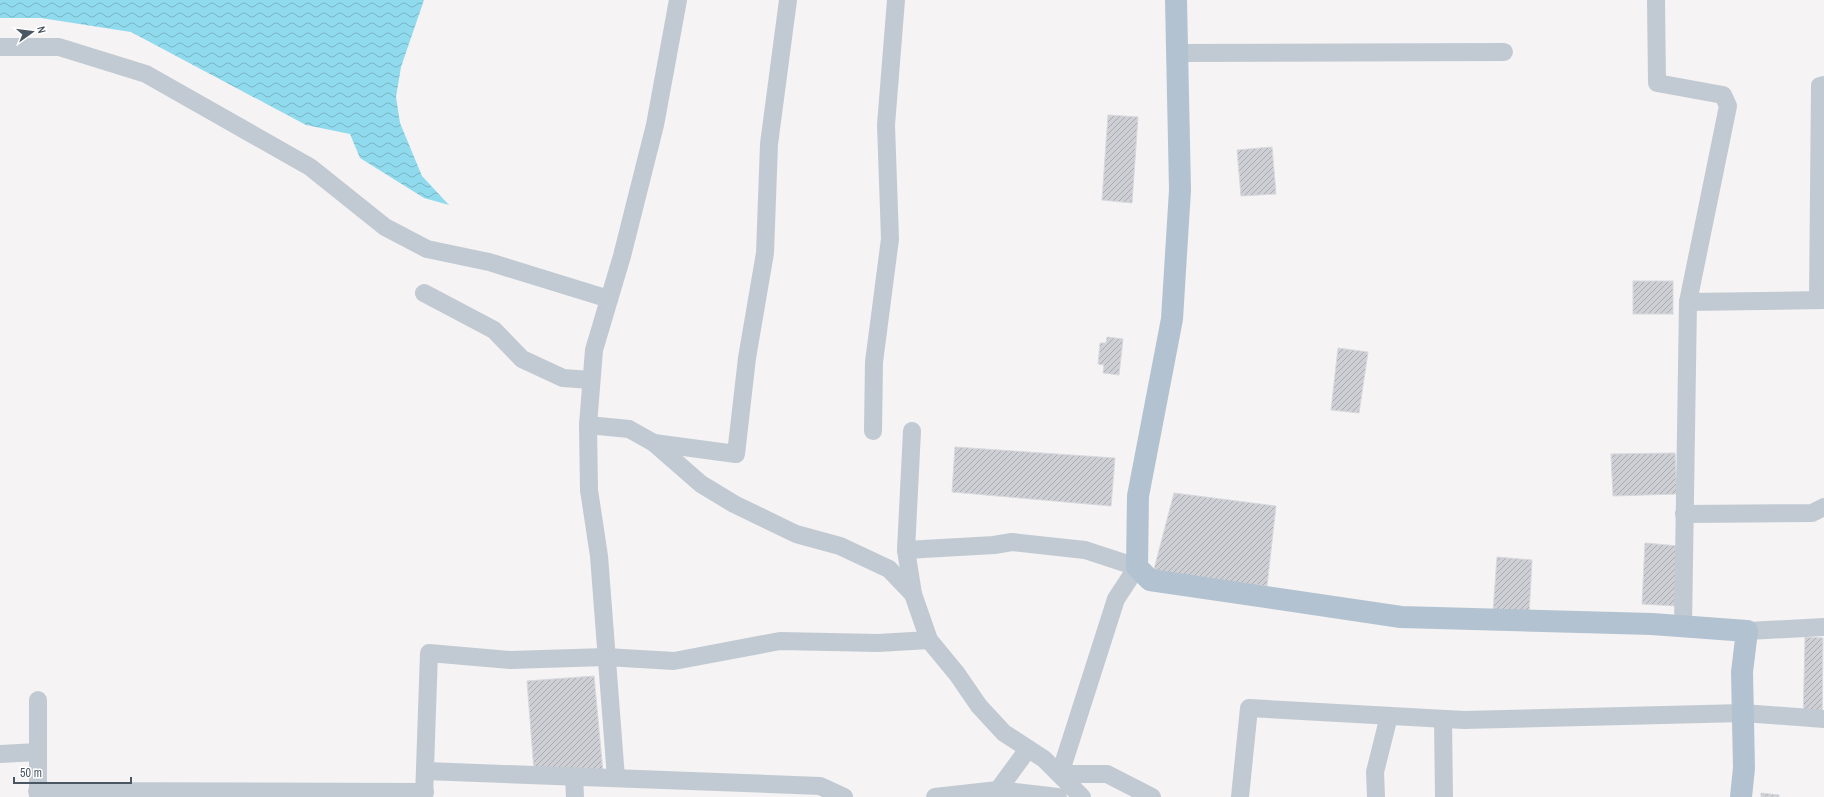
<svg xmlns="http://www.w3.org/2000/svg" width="1824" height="797" font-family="'Archivo Narrow',sans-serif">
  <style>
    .water { fill: url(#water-waves) }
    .building { fill: url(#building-hatch); stroke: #d7d9de }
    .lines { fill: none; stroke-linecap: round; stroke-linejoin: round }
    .street { stroke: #c1cad2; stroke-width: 18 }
    .primary { stroke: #b3c2d1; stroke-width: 22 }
  </style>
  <defs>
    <pattern id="water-waves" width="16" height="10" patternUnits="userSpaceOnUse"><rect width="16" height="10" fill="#90daee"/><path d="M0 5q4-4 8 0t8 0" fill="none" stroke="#78b4c4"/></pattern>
    <pattern id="building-hatch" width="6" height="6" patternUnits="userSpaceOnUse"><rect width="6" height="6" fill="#cdcfd5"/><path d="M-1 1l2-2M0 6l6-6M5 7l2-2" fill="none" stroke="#a8abb0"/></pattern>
  </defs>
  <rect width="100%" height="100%" fill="#f5f3f3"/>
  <path class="water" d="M0 0H424L401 67 396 97 400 123 422 176 449 205 424 198 360 158 350 134 306 125 131 32 41 18H0Z"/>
  <g class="building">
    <path d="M1108 115 1138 117 1132 203 1102 200Z"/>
    <path d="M1272 147 1276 194 1241 196 1237 150Z"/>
    <rect x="1633" y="281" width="40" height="33"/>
    <path d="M1107 337 1123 339 1119 375 1103 373 1104 365 1098 364 1100 343H1106Z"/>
    <path d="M1338 348 1368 352 1359 413 1331 410Z"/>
    <path d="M955 447 1115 458 1111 506 952 492Z"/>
    <path d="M1675 453 1677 494 1613 496 1611 454Z"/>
    <path d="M1174 493 1276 506 1267 586 1153 573Z"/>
    <path d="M1645 543 1679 546 1676 606 1642 604Z"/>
    <path d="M1497 557 1532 560 1529 615 1493 612Z"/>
    <path d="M1805 637 1823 638 1822 726 1803 725Z"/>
    <path d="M594 676 603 772 534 771 527 681Z"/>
    <path d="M1761 793 1779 795V797H1761Z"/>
  </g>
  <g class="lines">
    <g class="street">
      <path d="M1656 0 1657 83 1723 95 1728 106 1688 302"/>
      <path d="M0 47H59L146 74 310 167 385 227 427 249 489 262 609 299"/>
      <path d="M1177 53 1504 52"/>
      <path d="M424 293 494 330 522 359 563 378 591 380"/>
      <path d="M1818 300 1820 86 1824 85"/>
      <path d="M588 425 629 429 654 443 701 484 734 504 796 534 840 546 889 569 913 594 929 640 957 674 979 706 1004 733 1044 759 1082 797"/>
      <path d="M873 431 874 362 890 239 886 125 896 0"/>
      <path d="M912 431 906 550 913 594"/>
      <path d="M654 443 736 454 747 358 765 253 769 144 788 0"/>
      <path d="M1684 514 1812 513 1824 507"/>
      <path d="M906 550 994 545 1012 542 1085 550 1137 567 1116 599 1060 774H1107L1152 797"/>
      <path d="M1683 627 1688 302 1824 300"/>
      <path d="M1747 631 1824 627"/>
      <path d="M38 700V797"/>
      <path d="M1443 719 1444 797"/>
      <path d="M0 754 38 752"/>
      <path d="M426 771 820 786 844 797"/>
      <path d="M574 776 575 797"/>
      <path d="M616 778 599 556 589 490 588 425 594 350 622 256 655 125 678 0"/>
      <path d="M998 790 1058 797"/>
      <path d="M37 791 425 792"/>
      <path d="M424 797 429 653 510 660 606 657 674 661 780 641 878 643 929 640"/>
      <path d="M935 797 998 790 1028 749"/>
      <path d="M1240 797 1249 708 1464 720 1743 713 1824 719"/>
      <path d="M1376 797 1375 772 1389 716"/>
    </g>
    <path class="primary" d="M1176 0 1180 190 1172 319 1138 496 1137 567 1150 580 1401 617 1652 624 1747 631 1742 672 1744 768 1741 797"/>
  </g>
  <g transform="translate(32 32) rotate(76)" stroke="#ffffff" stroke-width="3" paint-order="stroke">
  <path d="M0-3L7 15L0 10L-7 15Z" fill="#4a5661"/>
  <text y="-6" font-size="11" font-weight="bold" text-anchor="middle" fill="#4a5661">N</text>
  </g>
  <path d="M14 777v6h117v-6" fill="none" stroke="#4a5661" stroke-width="2"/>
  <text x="20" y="777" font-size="12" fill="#4a5661" stroke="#ffffff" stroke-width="3" paint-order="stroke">50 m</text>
</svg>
